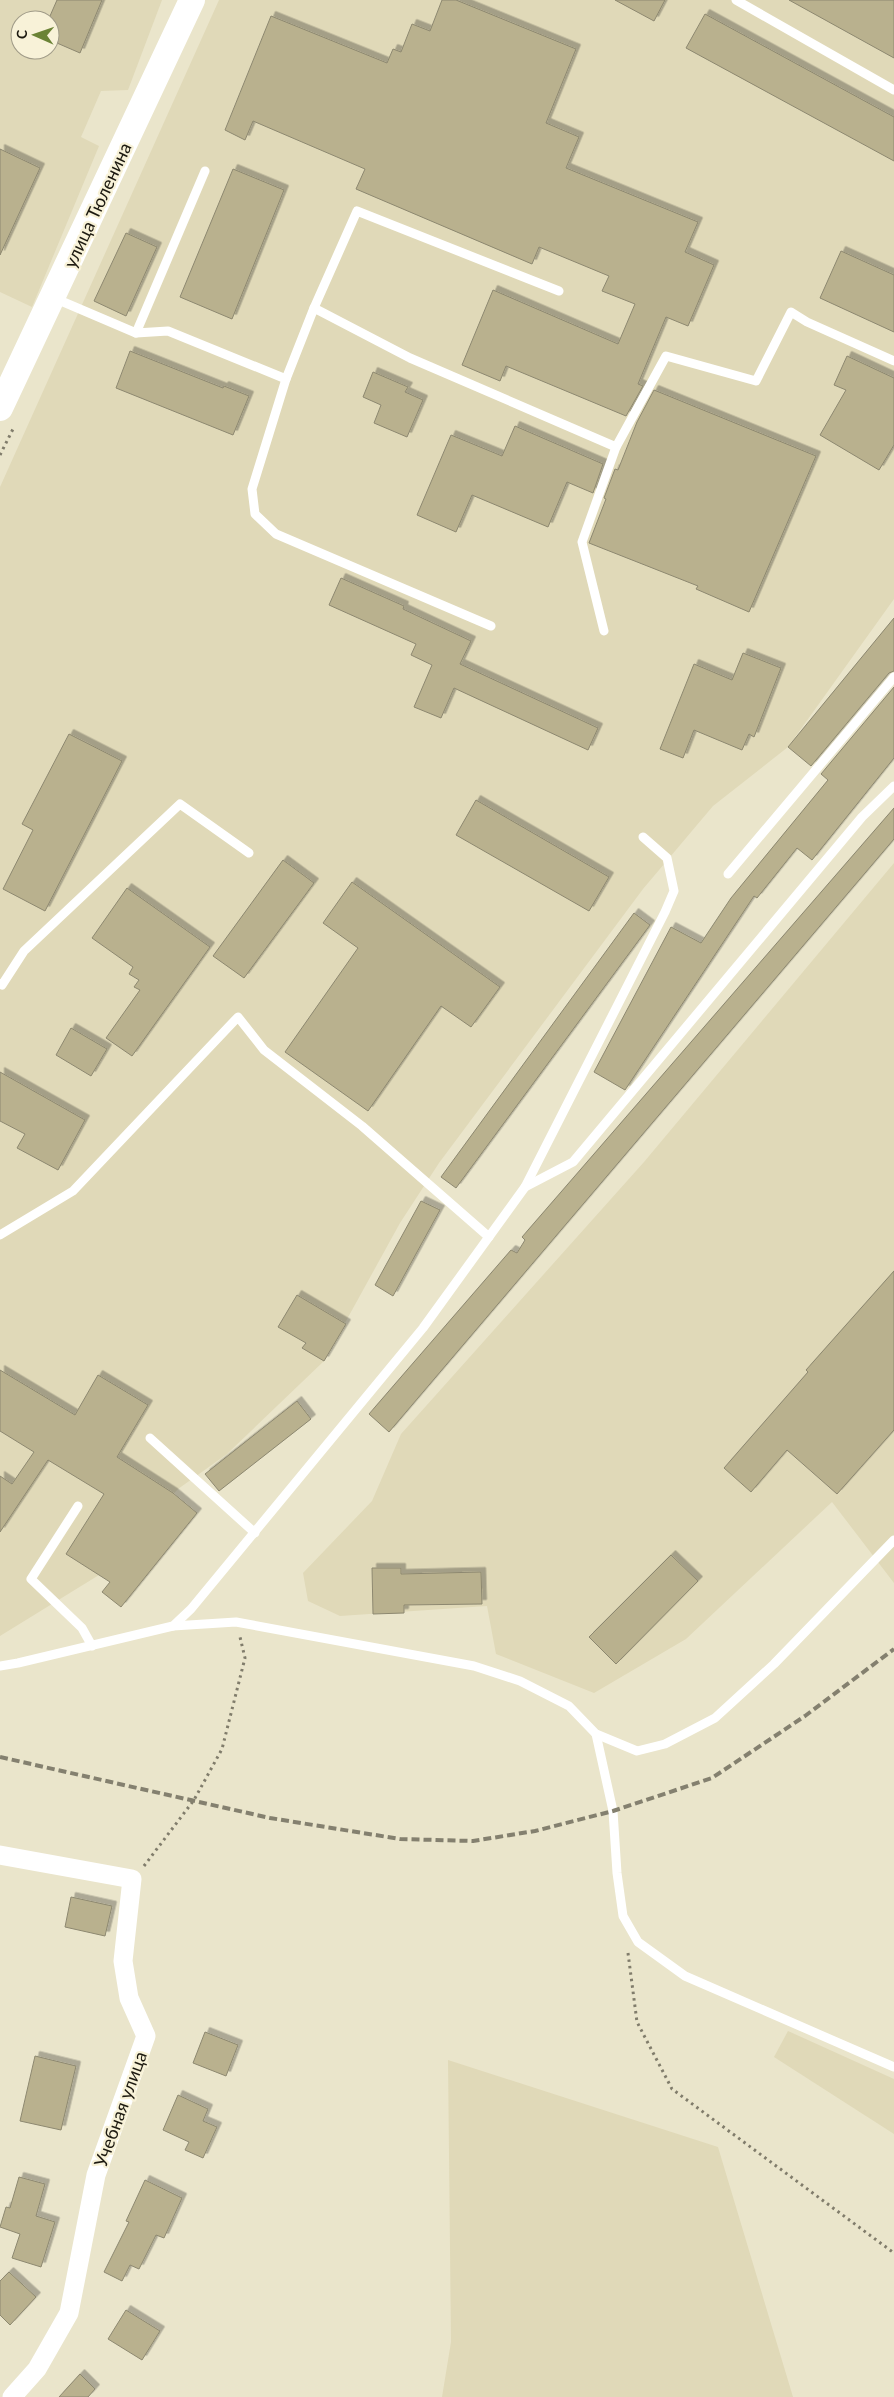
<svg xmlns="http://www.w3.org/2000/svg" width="894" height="2397" font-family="Lato,sans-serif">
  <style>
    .built { fill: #e0d9b8; fill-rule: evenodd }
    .building { fill: #b9b18e; stroke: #8d8870; filter: url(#shadow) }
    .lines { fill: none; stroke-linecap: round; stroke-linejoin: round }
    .path { stroke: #807c6b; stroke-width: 3; stroke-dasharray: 2.5 4; stroke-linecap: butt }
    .service { stroke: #fff; stroke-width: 9 }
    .minor { stroke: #fff; stroke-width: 19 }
    .secondary { stroke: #fff; stroke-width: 26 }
    .rail { stroke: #84806f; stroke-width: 4; stroke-dasharray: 8 4; stroke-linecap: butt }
    .labels { text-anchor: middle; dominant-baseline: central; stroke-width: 4.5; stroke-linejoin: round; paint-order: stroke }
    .street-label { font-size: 18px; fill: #1c1910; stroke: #f8f2d8 }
  </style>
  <defs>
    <filter id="shadow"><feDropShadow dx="4.5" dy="-4.5" stdDeviation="0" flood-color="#0004"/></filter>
  </defs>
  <rect width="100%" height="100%" fill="#eae5cb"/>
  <g class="built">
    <path d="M0 0H162L128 90 101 91 81 137 99 146 32 307 0 292ZM20 20H50V50H20Z"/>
    <path d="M219 0H894V599L788 747 713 806 643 889 439 1163 400 1223 324 1361 227 1454 178 1489 99 1575 0 1636V487Z"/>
    <path d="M894 863V1583L832 1502 686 1639 594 1693 496 1654 487 1606 340 1616 308 1601 303 1573 372 1501 401 1434 644 1162Z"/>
    <path d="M788 2031 894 2079V2134L774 2057Z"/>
    <path d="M448 2060 718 2147 793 2397H442L451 2342Z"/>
  </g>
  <g class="building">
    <path d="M57 0H102L80 53 50 40V16Z"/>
    <path d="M442 0H456L576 49 546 123 579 137 566 168 698 222 685 252 714 265 688 326 666 317 638 384 643 386 626 416 506 366 500 381 462 365 493 290 618 344 635 304 602 291 609 276 539 247 532 264 356 189 365 169 253 121 245 140 225 130 271 16 387 63 393 49 401 52 412 24 430 31Z"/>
    <path d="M615 0H665L654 21Z"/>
    <path d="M789 0H894V58Z"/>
    <path d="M705 14 894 117V161L686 48Z"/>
    <path d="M0 149 40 168 0 255Z"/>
    <path d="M233 169 284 190 232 319 180 297Z"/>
    <path d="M126 233 157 247 126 316 94 301Z"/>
    <path d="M841 251 894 275V332L820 298Z"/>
    <path d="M130 351 223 388 224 386 249 396 233 435 116 388Z"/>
    <path d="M847 356 894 378V445L879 470 820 435 846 390 834 385Z"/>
    <path d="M373 372 408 387 405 392 423 400 407 437 374 423 381 405 363 397Z"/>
    <path d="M654 390 816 456 749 612 696 589 698 586 589 543 606 499 604 498 615 469 618 470 637 422Z"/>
    <path d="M515 426 603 464 593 493 567 482 548 527 472 495 456 532 417 515 451 435 502 456Z"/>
    <path d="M341 578 404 606 403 609 471 641 460 664 598 728 588 750 454 688 441 718 414 707 432 665 411 655 416 644 329 605Z"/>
    <path d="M894 618V671L889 673 811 766 788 747Z"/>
    <path d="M743 653 781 668 754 737 749 734 742 750 694 730 683 758 660 749 694 664 732 680Z"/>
    <path d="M894 687V758L812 860 797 848 757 898 754 896 625 1090 594 1072 671 927 701 943 731 898 828 780 821 774Z"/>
    <path d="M69 734 122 761 45 911 3 889 33 830 22 824Z"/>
    <path d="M476 800 609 877 589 911 456 835Z"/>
    <path d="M894 808V839L389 1432 369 1414 511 1250 517 1253 525 1240 522 1237Z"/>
    <path d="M283 860 314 883 244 978 213 956Z"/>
    <path d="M352 882 500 987 471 1027 441 1006 368 1111 285 1052 358 948 323 923Z"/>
    <path d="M127 888 210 947 132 1056 106 1038 140 990 134 987 139 980 129 974 133 967 92 938Z"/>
    <path d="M634 913 650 925 456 1188 441 1177Z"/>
    <path d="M71 1028 107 1049 91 1076 56 1055Z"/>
    <path d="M0 1072 85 1120 58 1170 17 1148 25 1134 0 1121Z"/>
    <path d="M421 1201 440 1210 393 1296 375 1285Z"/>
    <path d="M894 1271V1430L837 1494 787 1450 751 1492 724 1468 808 1372 806 1370Z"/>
    <path d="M297 1295 346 1324 324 1361 302 1348 306 1343 278 1327Z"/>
    <path d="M0 1370 75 1415 98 1375 148 1405 117 1457 173 1493 197 1513 121 1607 102 1592 110 1582 66 1554 104 1494 48 1460 0 1532V1476L12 1484 34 1452 0 1431Z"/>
    <path d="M297 1401 311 1419 219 1491 205 1474Z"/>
    <path d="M671 1555 698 1581 616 1664 589 1637Z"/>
    <path d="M372 1568H401V1574L481 1572 482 1604 404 1605V1613L373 1614Z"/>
    <path d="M71 1897 112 1906 105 1936 65 1927Z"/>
    <path d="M205 2032 238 2045 226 2076 193 2063Z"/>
    <path d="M35 2056 76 2066 61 2130 20 2121Z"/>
    <path d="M178 2095 208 2109 203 2121 217 2127 203 2158 185 2150 189 2142 163 2130Z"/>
    <path d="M19 2177 45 2184 36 2216 55 2222 41 2267 12 2258 20 2234 0 2227 6 2207 10 2208Z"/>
    <path d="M145 2180 182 2198 164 2238 156 2235 139 2269 130 2265 122 2281 104 2272 129 2222 126 2221Z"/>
    <path d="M9 2272 36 2297 10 2325 0 2315V2281Z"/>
    <path d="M126 2310 160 2331 142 2360 108 2339Z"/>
    <path d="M80 2374 95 2389 88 2397H59Z"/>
  </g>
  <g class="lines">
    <g class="path">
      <path d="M0 455 14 427"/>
      <path d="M144 1866 194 1800 222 1749 245 1658 240 1637"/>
      <path d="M628 1953 637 2022 672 2089 894 2253"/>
    </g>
    <g class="service">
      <path d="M736 0 894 90"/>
      <path d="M54 298 136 333 168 331 286 379 314 308 410 358 616 447 666 356 756 381 791 312 807 322 894 361"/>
      <path d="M314 308 357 211 559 291"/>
      <path d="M136 333 205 171"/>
      <path d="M286 379 252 489 255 514 276 534 491 626"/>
      <path d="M604 631 582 542 616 447"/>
      <path d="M728 874 894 677"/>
      <path d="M0 984 2 985 24 951 180 804 249 853"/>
      <path d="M525 1187 573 1162 862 817 894 786"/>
      <path d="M0 1235 73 1191 238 1017 264 1050 362 1126 489 1237"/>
      <path d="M150 1438 255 1533"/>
      <path d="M78 1506 31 1579 82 1628 92 1646"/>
      <path d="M173 1626 236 1622 474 1666 520 1681 569 1706 596 1734 637 1751 665 1744 715 1718 774 1664 894 1540"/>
      <path d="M0 1666 18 1663 173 1626 191 1609 423 1328 525 1187 665 912 674 891 667 858 643 837"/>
      <path d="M596 1734 613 1811 617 1873 623 1916 638 1942 685 1976 894 2067"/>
    </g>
    <path class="minor" d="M0 1855 132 1879 123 1961 129 1998 146 2036 96 2175 69 2313 37 2369 12 2397"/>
    <path class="secondary" d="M0 408 192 0"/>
    <path class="rail" d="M0 1757 270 1818 400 1839 473 1841 535 1831 613 1811 712 1778 805 1716 894 1649"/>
  </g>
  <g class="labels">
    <g class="street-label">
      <text transform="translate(97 205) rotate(-65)">улица Тюленина</text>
      <text transform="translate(120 2109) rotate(-70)">Учебная улица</text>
    </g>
  </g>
  <g transform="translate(35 35) rotate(272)"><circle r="24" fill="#f8f2d8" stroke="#a09b88"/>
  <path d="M0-4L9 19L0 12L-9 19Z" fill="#6b8335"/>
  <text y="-8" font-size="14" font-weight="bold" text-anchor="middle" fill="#1c1910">С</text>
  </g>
</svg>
